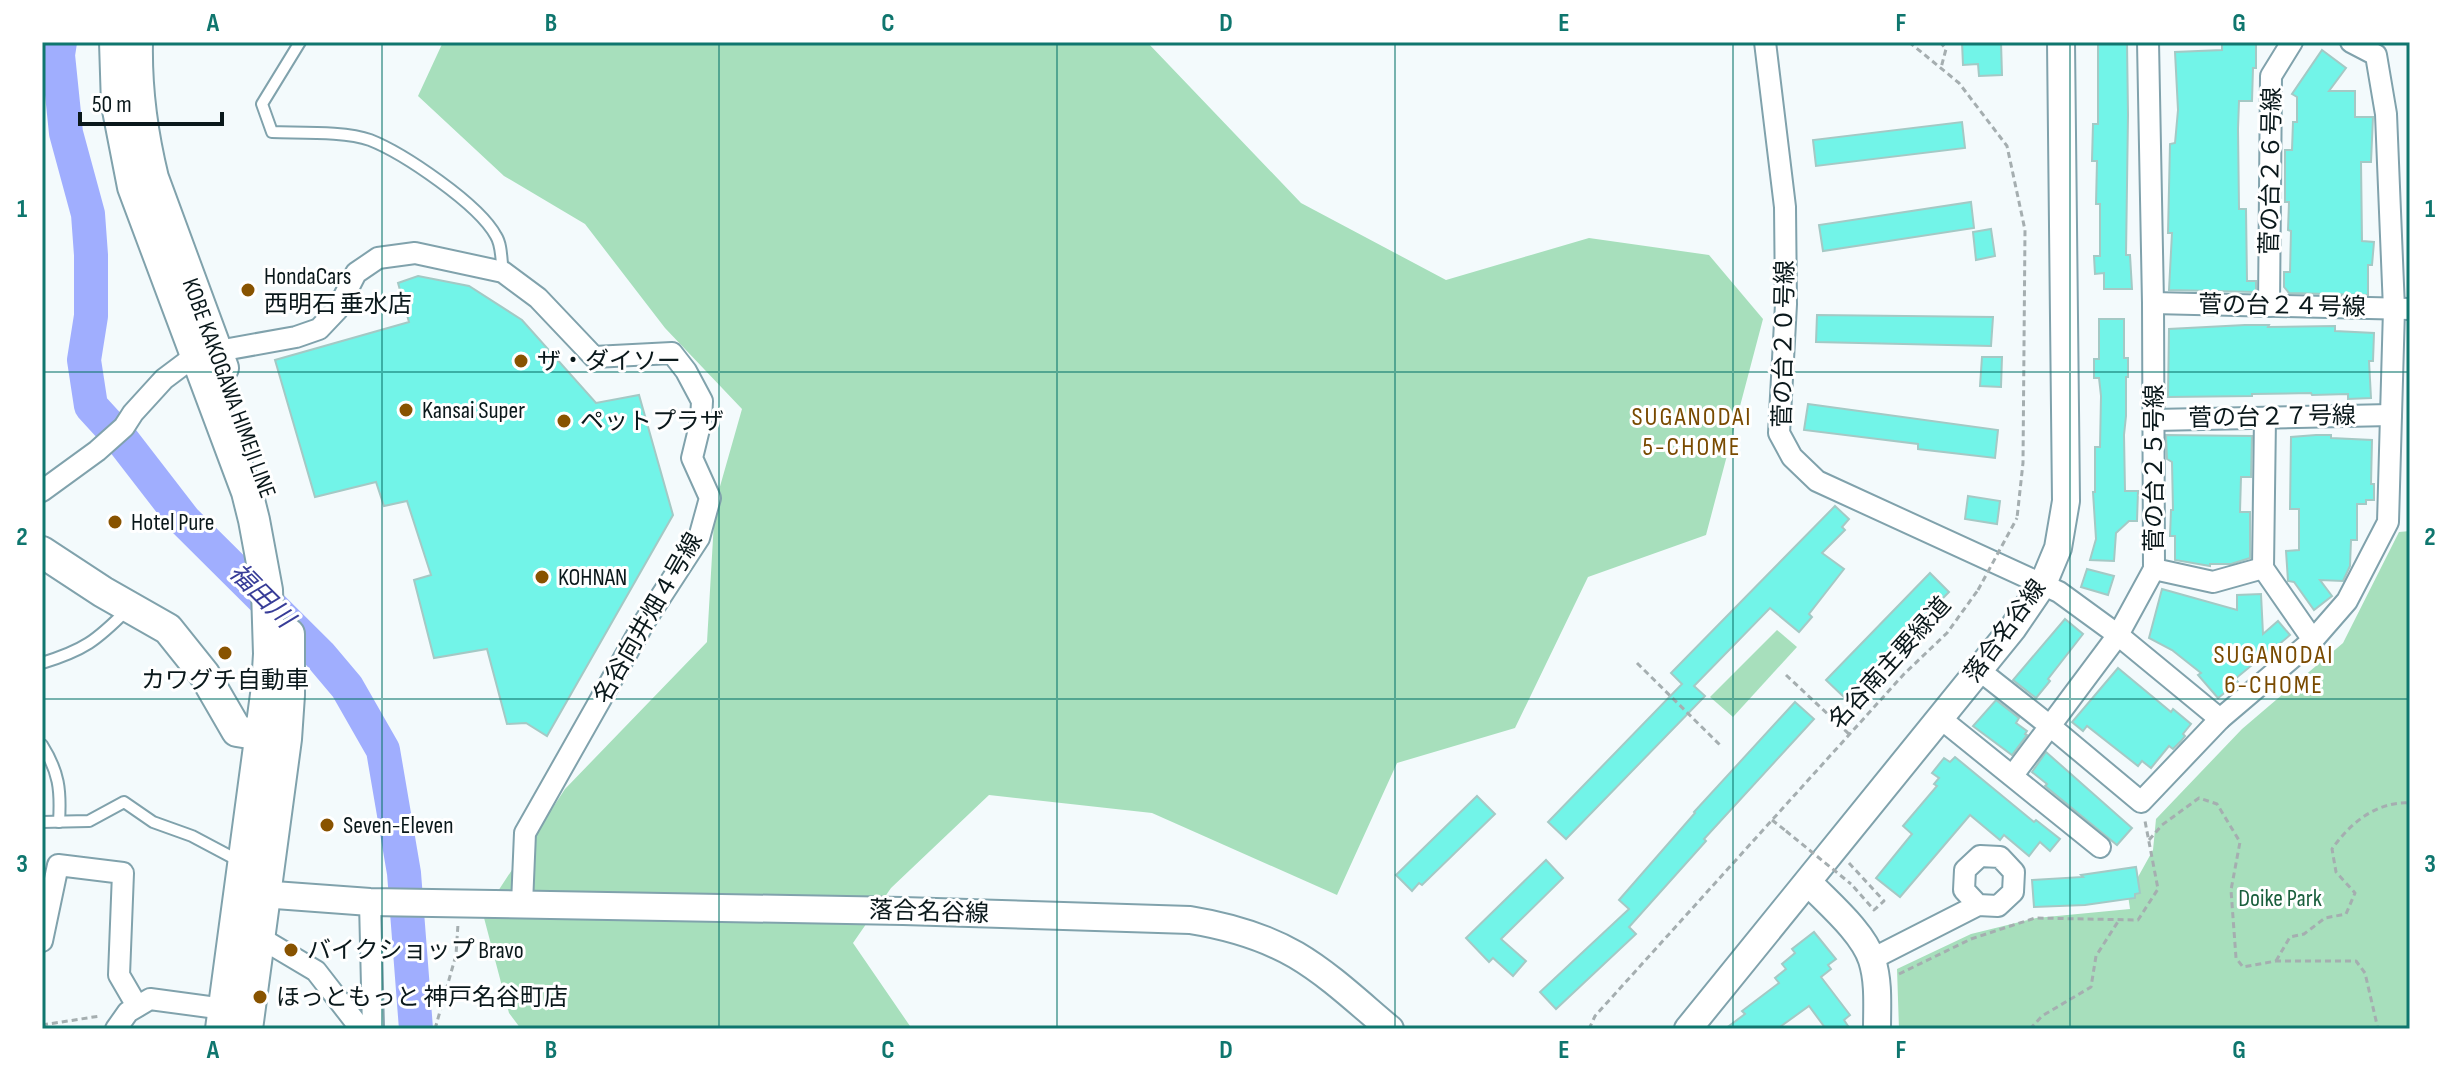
<svg xmlns="http://www.w3.org/2000/svg" width="2452" height="1071" font-family="'Sofia Sans Condensed','Noto Sans JP',sans-serif">
  <style>
    .green { fill: #a7dfbc }
    .lines { fill: none; stroke-linecap: round; stroke-linejoin: round }
    .river { stroke: #a0aefe; stroke-width: 34 }
    .building { fill: #72f4e8; stroke: #a4c9c5; stroke-width: 2 }
    .lane-casing { stroke: #80a2ac; stroke-width: 14 }
    .street-casing { stroke: #80a2ac; stroke-width: 24 }
    .secondary-casing { stroke: #80a2ac; stroke-width: 30 }
    .primary-casing { stroke: #80a2ac; stroke-width: 34 }
    .path { stroke: #a5aeb0; stroke-width: 3; stroke-dasharray: 6 4; stroke-linecap: butt }
    .lane { stroke: #fff; stroke-width: 10 }
    .street { stroke: #fff; stroke-width: 20 }
    .secondary { stroke: #fff; stroke-width: 26 }
    .primary { stroke: #fff; stroke-width: 30 }
    .path-bridge { stroke: #a5aeb0; stroke-width: 3; stroke-dasharray: 6 4; stroke-linecap: butt }
    .grid { fill: none; stroke: #0f766e; stroke-width: 2; stroke-opacity: 0.55 }
    .poi-dot { fill: #885300; stroke: #fff; stroke-width: 3 }
    .labels { text-anchor: middle; dominant-baseline: central; stroke-width: 6; stroke-linejoin: round; paint-order: stroke }
    .street-label { font-size: 24px; fill: #0a181b; stroke: #fff }
    .poi-label { font-size: 24px; fill: #0a181b; stroke: #fff; text-anchor: start }
    .park-label { font-size: 24px; fill: #1a5f3d; stroke: #fff }
    .neighbourhood-label { font-size: 26px; letter-spacing: 2px; fill: #794a00; stroke: #fff }
    .water-label { font-size: 26px; font-style: italic; fill: #383d98; stroke: #fff }
    .neatline { fill: none; stroke: #0f766e; stroke-width: 3 }
    .grid-label { font-size: 26px; text-anchor: middle; font-weight: bold; fill: #0f766e }
  </style>
  <rect width="100%" height="100%" fill="#f3fafc"/>
  <g class="green">
    <path d="M443 42H1147L1301 203 1446 280 1589 238 1709 255 1763 319 1706 535 1588 577 1515 728 1397 763 1337 895 1152 813 989 795 891 888 853 943 912 1029H521L509 1013 483 914 565 789 707 642 715 504 742 409 665 328 585 224 504 176 418 96Z"/>
    <path d="M2410 531V1029H1899L1897 969 1971 934 2036 918 2130 909 2128 895 2153 850 2156 819 2242 729 2343 643 2399 532Z"/>
    <path d="M1777 630 1797 647 1733 717 1710 697Z"/>
  </g>
  <g class="lines">
    <path class="river" d="M60 42 58 55 66 133 88 214 91 255V316L84 360 91 406 123 441 184 520 320 655 347 687 383 750 404 873 416 1029"/>
  </g>
  <g class="building">
    <path d="M1962 42H2001L2002 75 1979 76 1978 64 1963 65Z"/>
    <path d="M2098 42H2127L2128 115 2126 255H2130L2132 289H2104V273L2095 274 2094 256H2100V204H2096L2097 161H2092L2093 124H2098Z"/>
    <path d="M2222 44H2256V68H2253L2252 101H2239L2238 129 2239 209H2246L2247 281H2256V292L2169 290 2172 233H2168L2170 144 2175 143 2178 110 2175 52 2222 50Z"/>
    <path d="M2322 50 2346 68 2329 91H2355V117H2373L2371 162H2361L2362 241 2374 242 2372 265H2368V295L2289 293 2284 287V272H2290L2291 231 2288 230 2289 202H2285V150H2292L2293 122H2297V97L2292 94Z"/>
    <path d="M1962 122 1965 148 1816 166 1813 140Z"/>
    <path d="M1971 202 1974 228 1823 251 1819 225Z"/>
    <path d="M1991 229 1995 256 1976 260 1973 232Z"/>
    <path d="M418 276 469 286 522 320 596 403 639 395 673 515 547 736 526 723 507 724 487 649 434 658 414 580 431 575 407 501 384 506 376 482 315 497 275 360 409 322 398 283Z"/>
    <path d="M1817 315 1993 317 1991 346 1816 342Z"/>
    <path d="M2099 319H2124V358H2128V377H2126V416L2124 435 2125 491H2138L2137 521H2129L2116 533 2114 561 2090 560 2096 539 2093 492H2095V447H2100L2101 396 2099 378H2094V359H2099Z"/>
    <path d="M2245 325H2269L2268 327 2335 326V331L2374 333 2373 361H2369L2371 398 2348 399V394L2312 395 2311 393 2252 394V396L2168 397 2169 329Z"/>
    <path d="M1982 357H2002L2001 387 1980 386Z"/>
    <path d="M1808 404 1998 430 1995 458 1918 449V444L1804 430Z"/>
    <path d="M2166 435 2252 436 2251 477H2241L2240 512H2250V558L2231 564H2210V566L2175 560V536H2170L2171 510H2173L2172 462 2167 459Z"/>
    <path d="M2316 435H2331V438L2372 440 2371 484H2374V500H2366V504H2357V540H2351L2350 566 2343 581 2320 580 2332 596 2314 610 2294 582 2288 581 2286 551 2299 550V509H2290L2291 437Z"/>
    <path d="M1968 496 2000 501 1997 524 1965 519Z"/>
    <path d="M1835 506 1849 519 1842 527 1845 530 1822 553 1844 569 1809 614 1812 617 1799 632 1770 608 1694 686 1705 696 1566 839 1548 822 1682 684 1671 673Z"/>
    <path d="M2087 569 2114 576 2108 595 2081 587Z"/>
    <path d="M1930 573 1949 592 1845 698 1826 680Z"/>
    <path d="M2162 589 2237 610V595L2261 594 2263 634 2278 621 2290 635 2277 646 2280 651 2268 661 2263 656 2235 679 2238 682 2218 698 2198 675 2201 673 2172 650 2149 638Z"/>
    <path d="M2065 619 2083 634 2048 679 2050 681 2036 698 2013 680Z"/>
    <path d="M2118 668 2171 712 2173 709 2191 724 2183 734 2185 736 2181 741 2173 749 2169 746 2151 768 2142 761 2138 766 2087 726 2083 731 2072 722Z"/>
    <path d="M1996 700 2019 718 2016 723 2027 731 2025 734 2027 735 2012 755 1973 726Z"/>
    <path d="M1795 702 1814 719 1704 839 1706 841 1629 927 1636 934 1556 1009 1540 992 1629 909 1619 900 1695 813 1694 812Z"/>
    <path d="M2046 752 2132 828 2117 845 2045 786 2047 784 2032 772Z"/>
    <path d="M1955 757 2034 822 2036 820 2060 839 2050 851 2040 842 2029 856 2004 835 2000 840 1970 815 1900 897 1876 878 1912 834 1903 826 1937 786 1934 784 1939 778 1932 773 1944 758 1950 762Z"/>
    <path d="M1477 796 1495 814 1422 885 1419 883 1412 891 1396 875Z"/>
    <path d="M1546 860 1563 878 1501 939 1526 961 1513 976 1493 958 1489 962 1466 938Z"/>
    <path d="M2136 867 2140 893 2135 894V898L2085 905 2034 907 2032 880 2083 877 2081 875Z"/>
    <path d="M1814 932 1836 959 1828 965 1831 969 1821 977 1850 1015 1844 1020 1850 1029H1826L1809 1006 1777 1029H1725L1745 1014 1742 1011 1779 983 1775 978 1786 969 1782 964 1795 953 1792 949Z"/>
  </g>
  <g class="lines">
    <g class="lane-casing">
      <g id="lane">
        <path d="M300 42 262 104 272 132C299 133 346 131 370 140 403 153 479 204 496 236 502 245 501 261 503 272"/>
        <path d="M42 663C84 650 96 641 127 610"/>
        <path d="M42 745C59 772 61 790 59 822"/>
        <path d="M42 822 89 821 124 802 153 822 192 836 241 862"/>
      </g>
    </g>
    <g class="street-casing">
      <g id="street">
        <path d="M1765 42 1785 207 1786 304 1779 433 1792 457 1817 481 2059 592 2118 635 2220 719 2313 640 2347 601 2388 522 2394 309 2386 114 2376 55 2351 42"/>
        <path d="M2148 42 2153 303 2154 569 2118 635 2050 726 2141 802 2220 719"/>
        <path d="M2153 303 2410 309"/>
        <path d="M2269 306 2271 76 2292 42"/>
        <path d="M2265 418 2263 568 2313 640"/>
        <path d="M2154 420 2391 415"/>
        <path d="M42 491 97 451 124 427 133 413 164 379 196 355 296 337 319 329 337 310 356 273 378 258 415 253 503 272 538 298 594 357 672 353 686 371 702 401 701 421 692 458 710 498 699 538 645 621 525 833 522 904"/>
        <path d="M2154 569 2213 582 2263 568"/>
        <path d="M1979 670 2050 726 2013 775"/>
        <path d="M1940 718 2100 847"/>
        <path d="M370 902 373 1029"/>
        <path d="M259 937 316 971 361 1029"/>
        <path d="M42 941 58 865 123 873 119 975 137 1006"/>
        <path d="M1872 959 1978 905 1998 906 2013 892 2014 872 2000 857 1980 856 1965 870 1964 890 1978 905"/>
        <path d="M116 1029 128 1012 150 999 224 1009"/>
      </g>
    </g>
    <g class="secondary-casing">
      <g id="secondary">
        <path d="M1808 882C1828 903 1863 932 1872 960 1879 982 1877 1006 1877 1029"/>
        <path d="M246 893 370 902 903 911 1190 920C1227 926 1263 936 1296 955 1330 975 1360 1004 1390 1029"/>
        <path d="M1688 1029 2013 628 2043 584 2058 548 2066 501 2061 42"/>
      </g>
    </g>
    <g class="primary-casing">
      <g id="primary">
        <path d="M115 42 117 105 133 187 247 492 254 520 267 590 269 654 267 687 221 1029"/>
        <path d="M137 42C136 88 142 133 153 178L223 368"/>
        <path d="M42 552 103 592 168 629 204 674 237 731 280 738"/>
        <path d="M247 1029 286 739 289 695V634"/>
      </g>
    </g>
    <g class="path">
      <path d="M1909 42 1959 83 2007 146 2025 230 2023 463 2017 518"/>
      <path d="M1940 42 1946 49 1941 68"/>
      <path d="M1637 663 1721 746"/>
      <path d="M1786 675 1849 734"/>
      <path d="M1772 820 1786 831"/>
      <path d="M2149 840 2162 825 2199 798 2217 804 2240 842 2231 890 2236 958 2243 967 2276 961H2356L2365 973 2378 1029"/>
      <path d="M1849 863 1884 901 1874 910 1851 884"/>
      <path d="M2276 961 2290 937 2304 934 2325 918 2346 914 2355 893 2336 872 2332 849C2350 823 2377 801 2410 803"/>
      <path d="M1899 974 1971 939 2035 918 2138 920 2158 889 2145 821"/>
      <path d="M42 1025 100 1016"/>
      <path d="M435 1029 456 955 458 924"/>
      <path d="M1589 1029 1595 1016 1904 674 1947 633 1978 590"/>
      <path d="M2030 1029 2042 1016 2091 987 2096 956 2119 920"/>
    </g>
    <use href="#lane" class="lane"/>
    <use href="#street" class="street"/>
    <use href="#secondary" class="secondary"/>
    <use href="#primary" class="primary"/>
    <g class="path-bridge">
      <path d="M1978 590 2017 518"/>
      <path d="M1786 831 1851 884"/>
    </g>
  </g>
  <path class="grid" d="M382 42V1029M719 42V1029M1057 42V1029M1395 42V1029M1733 42V1029M2070 42V1029M42 372H2410M42 699H2410"/>
  <g class="poi-dot">
    <circle cx="248" cy="290" r="8"/>
    <circle cx="521" cy="361" r="8"/>
    <circle cx="406" cy="410" r="8"/>
    <circle cx="564" cy="421" r="8"/>
    <circle cx="115" cy="522" r="8"/>
    <circle cx="542" cy="577" r="8"/>
    <circle cx="225" cy="653" r="8"/>
    <circle cx="327" cy="825" r="8"/>
    <circle cx="291" cy="950" r="8"/>
    <circle cx="260" cy="997" r="8"/>
  </g>
  <g class="labels">
    <g class="street-label">
      <text transform="translate(2271 171) rotate(-89)">菅の台２６号線</text>
      <text transform="translate(2282 306) rotate(1)">菅の台２４号線</text>
      <text transform="translate(1784 344) rotate(-89)">菅の台２０号線</text>
      <text transform="translate(229 388) rotate(70)">KOBE KAKOGAWA HIMEJI LINE</text>
      <text transform="translate(2272 417) rotate(-1)">菅の台２７号線</text>
      <text transform="translate(2154 468) rotate(-90)">菅の台２５号線</text>
      <text transform="translate(648 618) rotate(-60)">名谷向井畑４号線</text>
      <text transform="translate(2005 631) rotate(-54)">落合名谷線</text>
      <text transform="translate(1890 663) rotate(-48)">名谷南主要緑道</text>
      <text transform="translate(929 912) rotate(2)">落合名谷線</text>
    </g>
    <g class="poi-label">
      <text x="264" y="276">HondaCars<tspan x="264" dy="28">西明石 垂水店</tspan></text>
      <text x="537" y="361">ザ・ダイソー</text>
      <text x="422" y="410">Kansai Super</text>
      <text x="580" y="421">ペットプラザ</text>
      <text x="131" y="522">Hotel Pure</text>
      <text x="558" y="577">KOHNAN</text>
      <text x="225" y="680" text-anchor="middle">カワグチ自動車</text>
      <text x="343" y="825">Seven-Eleven</text>
      <text x="307" y="950">バイクショップ Bravo</text>
      <text x="276" y="997">ほっともっと 神戸名谷町店</text>
    </g>
    <g class="park-label">
      <text x="2280" y="898">Doike Park</text>
    </g>
    <g class="neighbourhood-label">
      <text x="1692" y="417">SUGANODAI<tspan x="1692" dy="30">5-CHOME</tspan></text>
      <text x="2274" y="655">SUGANODAI<tspan x="2274" dy="30">6-CHOME</tspan></text>
    </g>
    <g class="water-label">
      <text transform="translate(261 596) rotate(45)">福田川</text>
    </g>
  </g>
  <rect width="2452" height="1071" fill="none" stroke="#ffffff" stroke-width="88"/>
  <path d="M80 112v12h142v-12" fill="none" stroke="#0a181b" stroke-width="4"/>
  <text x="92" y="112" font-size="24" fill="#0a181b" stroke="#ffffff" stroke-width="6" paint-order="stroke">50 m</text>
  <rect x="44" y="44" width="2364" height="983" class="neatline"/>
  <g class="grid-label">
    <text x="213" y="31">A</text>
    <text x="551" y="31">B</text>
    <text x="888" y="31">C</text>
    <text x="1226" y="31">D</text>
    <text x="1564" y="31">E</text>
    <text x="1901" y="31">F</text>
    <text x="2239" y="31">G</text>
    <text x="22" y="217">1</text>
    <text x="2430" y="217">1</text>
    <text x="22" y="545">2</text>
    <text x="2430" y="545">2</text>
    <text x="22" y="872">3</text>
    <text x="2430" y="872">3</text>
    <text x="213" y="1058">A</text>
    <text x="551" y="1058">B</text>
    <text x="888" y="1058">C</text>
    <text x="1226" y="1058">D</text>
    <text x="1564" y="1058">E</text>
    <text x="1901" y="1058">F</text>
    <text x="2239" y="1058">G</text>
  </g>
</svg>
